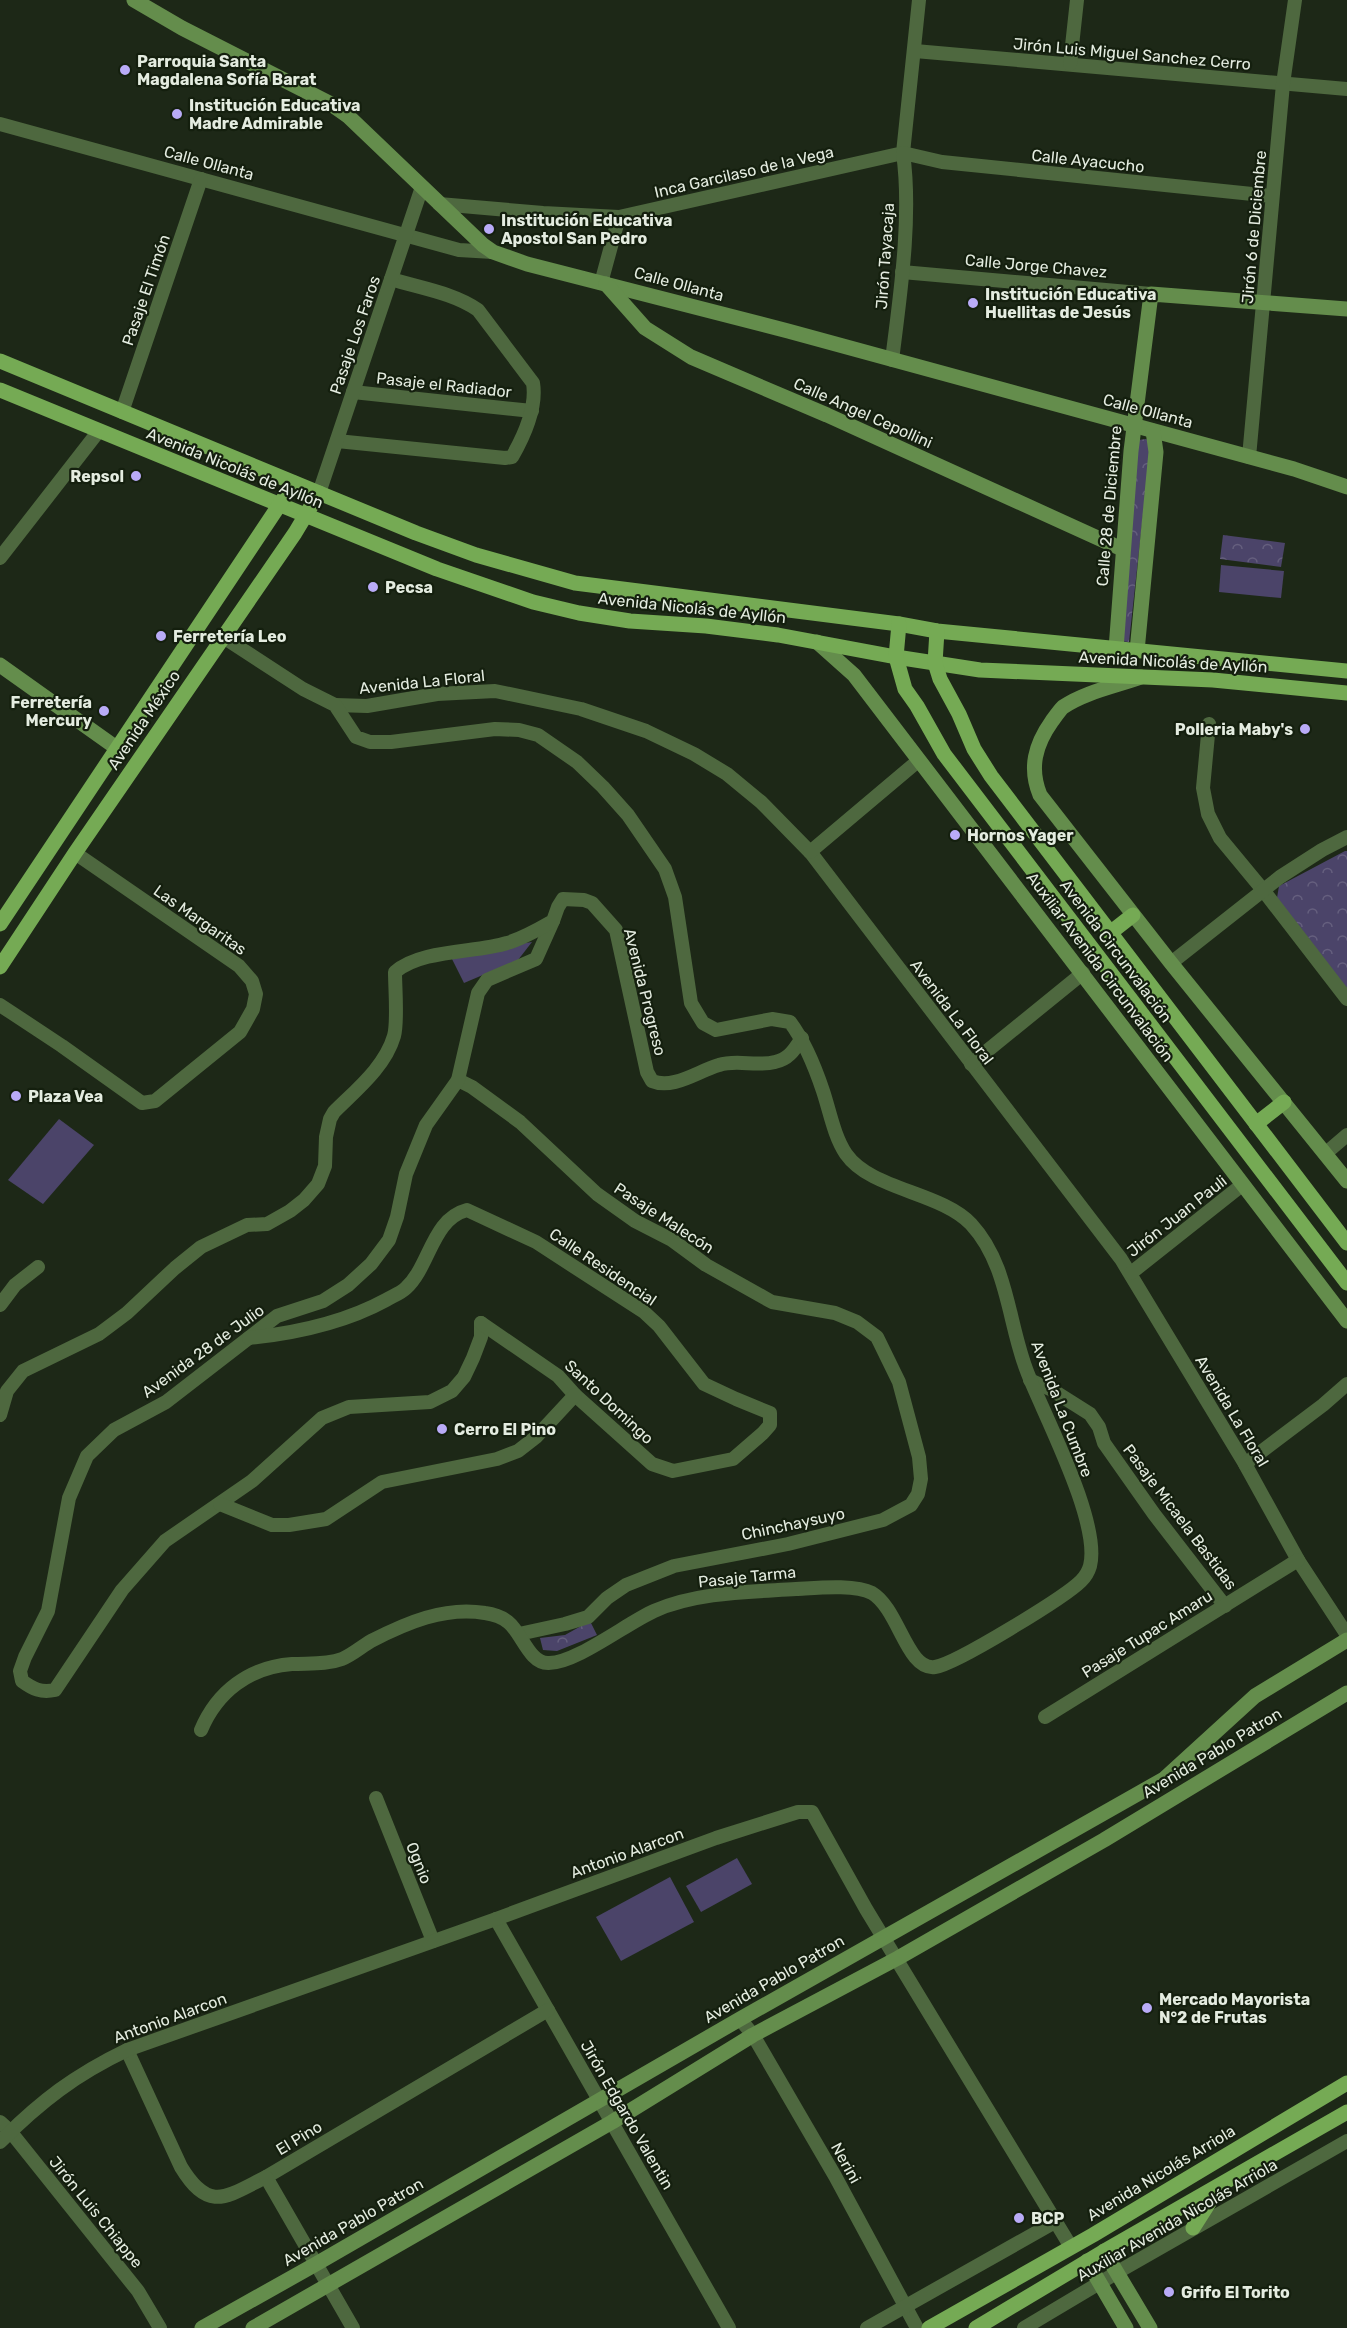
<svg xmlns="http://www.w3.org/2000/svg" width="1347" height="2328" font-family="Rubik,sans-serif">
  <style>
    .green { fill: #4b4469 }
    .forest { fill: url(#forest-crowns) }
    .lines { fill: none; stroke-linecap: round; stroke-linejoin: round }
    .street { stroke: #4e683f; stroke-width: 14 }
    .secondary { stroke: #648d4c; stroke-width: 15 }
    .primary { stroke: #75aa54; stroke-width: 15 }
    .poi-dot { fill: #b9abf7; stroke: #141f0e; stroke-width: 2 }
    .labels { text-anchor: middle; dominant-baseline: central; stroke-width: 4.5; stroke-linejoin: round; paint-order: stroke }
    .street-label { font-size: 16px; fill: #e4ece0; stroke: #141f0e }
    .poi-label { font-size: 16px; font-weight: bold; fill: #e4ece0; stroke: #141f0e; text-anchor: start }
  </style>
  <defs>
    <pattern id="forest-crowns" width="20" height="18" patternUnits="userSpaceOnUse" patternTransform="scale(1.5)"><rect width="20" height="18" fill="#4b4469"/><path d="M2 6a3 3 0 1 1 6 0M12 15a3 3 0 1 1 6 0" fill="none" stroke="#655f7e"/></pattern>
  </defs>
  <rect width="100%" height="100%" fill="#1d2817"/>
  <g class="green">
    <path d="M1221 565 1284 571 1281 598 1219 592Z"/>
    <path d="M532 942 518 960 464 983 450 955Z"/>
    <path d="M59 1119 94 1145 43 1204 8 1180Z"/>
    <path d="M737 1858 752 1884 701 1912 686 1886Z"/>
    <path d="M670 1877 694 1922 621 1961 596 1917Z"/>
  </g>
  <g class="forest">
    <path d="M1146 439 1151 442 1129 642 1118 641 1138 440Z"/>
    <path d="M1223 535 1285 543 1281 567 1220 559Z"/>
    <path d="M1345 851H1347V996L1277 898 1279 886Z"/>
    <path d="M590 1621 597 1635 557 1651 543 1650 540 1638 565 1635Z"/>
  </g>
  <g class="lines">
    <g class="street">
      <path d="M915 51 1347 89"/>
      <path d="M1070 64 1077 0"/>
      <path d="M0 124 459 250 493 252"/>
      <path d="M439 204 543 213 619 217 903 153 919 0"/>
      <path d="M902 272 1151 294"/>
      <path d="M601 283 619 217"/>
      <path d="M892 360C900 296 912 217 903 153L942 162 1272 196"/>
      <path d="M353 392 532 411"/>
      <path d="M122 412 201 179"/>
      <path d="M337 441 505 458 512 457C524 436 537 407 533 383L478 310C454 293 420 288 391 279"/>
      <path d="M1249 457 1283 84 1295 0"/>
      <path d="M319 493 422 187"/>
      <path d="M0 558 98 432"/>
      <path d="M335 705 367 706 437 694 495 691 581 709 646 731 694 754 727 774 761 802 811 853 1121 1259 1245 1464 1298 1560 1347 1635"/>
      <path d="M1209 724 1203 788 1208 814 1220 838 1263 890 1347 999"/>
      <path d="M810 852 918 761"/>
      <path d="M1171 963 1280 877 1322 850 1347 837"/>
      <path d="M0 1005 62 1046 142 1103 155 1101 240 1032 253 1009 256 994 252 981 239 966 75 853"/>
      <path d="M971 1064 1083 973"/>
      <path d="M458 1080 472 1087 520 1122 597 1194 635 1221 672 1240 706 1265 772 1302 835 1313 857 1322 877 1337 899 1382 919 1457 921 1479 918 1494 911 1505 883 1520 788 1544 674 1566 626 1585 607 1598 588 1617 565 1624 519 1634"/>
      <path d="M1326 1153 1347 1135"/>
      <path d="M1131 1273 1242 1185"/>
      <path d="M0 1305 15 1285 38 1267"/>
      <path d="M481 1323V1337L473 1358 464 1377 452 1391 430 1402 349 1407 322 1418 252 1481 165 1541 122 1590 55 1690C41 1693 33 1689 22 1681L20 1671 25 1657 48 1611 69 1498 87 1456 114 1430 166 1402 277 1316 323 1301 348 1285 371 1264 389 1240 397 1217 406 1174 426 1125 458 1080 478 993 487 980 536 959 553 921"/>
      <path d="M249 1338C297 1333 344 1323 386 1300 393 1296 401 1293 406 1288 430 1266 432 1219 467 1210L536 1242 644 1312 659 1326 704 1384 736 1399 770 1413V1425L763 1433 733 1459 673 1471 652 1464 575 1395 558 1376 481 1323"/>
      <path d="M1030 1380 1052 1390 1090 1414 1099 1427 1104 1443 1154 1514 1225 1606"/>
      <path d="M0 1415 7 1391 23 1371 99 1334 127 1313 175 1268 201 1247 247 1225 267 1224 290 1211 304 1200 318 1184 325 1166 326 1137 330 1119 334 1112C356 1090 385 1067 394 1036 398 1022 395 988 395 972 422 949 476 953 507 943 524 938 539 929 553 921L558 907 563 899 584 900 592 903 616 930 647 1072 652 1081C673 1090 698 1071 719 1065 737 1059 756 1067 775 1062 789 1059 794 1050 802 1038"/>
      <path d="M1245 1464 1323 1405 1347 1384"/>
      <path d="M220 1504 272 1525H289L326 1519 382 1482 497 1459 518 1451 536 1437 575 1395"/>
      <path d="M1045 1717 1298 1560"/>
      <path d="M201 1730C217 1692 249 1667 292 1664 309 1663 326 1665 342 1659 352 1655 361 1647 371 1641 406 1623 445 1606 485 1613 492 1614 502 1617 508 1622 522 1633 529 1663 548 1663 575 1664 627 1623 654 1611 696 1592 751 1592 796 1589 816 1588 855 1584 872 1593 899 1609 907 1671 935 1667 956 1664 1065 1597 1081 1581 1086 1576 1088 1573 1090 1566 1101 1523 1045 1417 1028 1374 1008 1325 1009 1265 971 1224 941 1192 871 1190 846 1154 834 1136 830 1112 823 1091 815 1067 805 1042 790 1022L772 1019 716 1030 703 1023 691 1003 675 897 665 869 628 815 603 787 577 762 538 735 519 730 495 729 391 742H370L356 737 335 705 303 689 223 637"/>
      <path d="M376 1798 433 1941"/>
      <path d="M496 1919 729 2328"/>
      <path d="M740 2019 753 2035 835 2176 917 2328"/>
      <path d="M127 2050 181 2167C209 2213 226 2197 266 2177L548 2010"/>
      <path d="M0 2122 10 2131 138 2291 160 2328"/>
      <path d="M0 2142C41 2101 75 2075 127 2050L496 1919 716 1838 798 1812H812L866 1909 1071 2247"/>
      <path d="M266 2177 353 2328"/>
      <path d="M867 2328 1055 2222"/>
      <path d="M1024 2328 1123 2269 1347 2141"/>
    </g>
    <g class="secondary">
      <path d="M134 0 182 28 331 104 348 116 483 245 493 252 527 264 788 331 1294 469 1347 487"/>
      <path d="M606 284 645 328 691 357 827 415 1122 549"/>
      <path d="M817 642 854 675 1347 1321"/>
      <path d="M1116 649 1131 451 1151 294 1347 309"/>
      <path d="M1137 651 1156 452 1153 431"/>
      <path d="M0 665 118 749"/>
      <path d="M1141 677C1116 686 1085 692 1063 707 1059 711 1055 717 1052 721 1035 745 1029 768 1040 795L1171 963 1347 1181"/>
      <path d="M1104 2251 1150 2328"/>
      <path d="M1087 2261 1126 2328"/>
      <path d="M202 2328 316 2264 740 2019 1164 1779 1255 1696 1347 1640"/>
      <path d="M253 2328 612 2122 753 2035 898 1958 1104 1840 1347 1693"/>
    </g>
    <g class="primary">
      <path d="M0 361 416 533 476 555 575 583 899 624 937 631 1347 671"/>
      <path d="M0 390 437 569 533 602 579 613 630 621 706 626 778 635 896 657 980 670 1213 680 1347 693"/>
      <path d="M899 624 896 657 905 689 917 706 944 754 1347 1283"/>
      <path d="M937 631 935 663 940 679 959 714 974 749 991 776 1347 1243"/>
      <path d="M0 924 294 483"/>
      <path d="M1110 933 1133 915"/>
      <path d="M0 967 75 853 295 533 319 493"/>
      <path d="M1256 1124 1284 1102"/>
      <path d="M1193 2228 1219 2187"/>
      <path d="M929 2328 1093 2235 1347 2083"/>
      <path d="M976 2328 1108 2249 1347 2112"/>
    </g>
  </g>
  <g class="poi-dot">
    <circle cx="125" cy="70" r="6"/>
    <circle cx="177" cy="114" r="6"/>
    <circle cx="489" cy="229" r="6"/>
    <circle cx="973" cy="303" r="6"/>
    <circle cx="136" cy="476" r="6"/>
    <circle cx="373" cy="587" r="6"/>
    <circle cx="161" cy="636" r="6"/>
    <circle cx="104" cy="711" r="6"/>
    <circle cx="1305" cy="729" r="6"/>
    <circle cx="955" cy="835" r="6"/>
    <circle cx="16" cy="1096" r="6"/>
    <circle cx="442" cy="1429" r="6"/>
    <circle cx="1147" cy="2008" r="6"/>
    <circle cx="1019" cy="2218" r="6"/>
    <circle cx="1169" cy="2292" r="6"/>
  </g>
  <g class="labels">
    <g class="street-label">
      <text transform="translate(1132 54) rotate(5)">Jirón Luis Miguel Sanchez Cerro</text>
      <text transform="translate(1088 161) rotate(6)">Calle Ayacucho</text>
      <text transform="translate(209 163) rotate(15)">Calle Ollanta</text>
      <text transform="translate(744 172) rotate(-13)">Inca Garcilaso de la Vega</text>
      <text transform="translate(1254 227) rotate(-85)">Jirón 6 de Diciembre</text>
      <text transform="translate(885 256) rotate(-86)">Jirón Tayacaja</text>
      <text transform="translate(1036 266) rotate(5)">Calle Jorge Chavez</text>
      <text transform="translate(679 284) rotate(15)">Calle Ollanta</text>
      <text transform="translate(146 290) rotate(-71)">Pasaje El Timón</text>
      <text transform="translate(355 335) rotate(-71)">Pasaje Los Faros</text>
      <text transform="translate(444 385) rotate(6)">Pasaje el Radiador</text>
      <text transform="translate(1148 411) rotate(15)">Calle Ollanta</text>
      <text transform="translate(863 413) rotate(24)">Calle Angel Cepollini</text>
      <text transform="translate(235 468) rotate(22)">Avenida Nicolás de Ayllón</text>
      <text transform="translate(1109 506) rotate(-85)">Calle 28 de Diciembre</text>
      <text transform="translate(692 608) rotate(6)">Avenida Nicolás de Ayllón</text>
      <text transform="translate(1173 662) rotate(3)">Avenida Nicolás de Ayllón</text>
      <text transform="translate(422 682) rotate(-6)">Avenida La Floral</text>
      <text transform="translate(144 720) rotate(-56)">Avenida México</text>
      <text transform="translate(200 920) rotate(35)">Las Margaritas</text>
      <text transform="translate(1116 951) rotate(53)">Avenida Circunvalación</text>
      <text transform="translate(1100 967) rotate(53)">Auxiliar Avenida Circunvalación</text>
      <text transform="translate(645 992) rotate(76)">Avenida Progreso</text>
      <text transform="translate(952 1012) rotate(53)">Avenida La Floral</text>
      <text transform="translate(1177 1216) rotate(-38)">Jirón Juan Pauli</text>
      <text transform="translate(664 1218) rotate(33)">Pasaje Malecón</text>
      <text transform="translate(603 1267) rotate(34)">Calle Residencial</text>
      <text transform="translate(203 1351) rotate(-36)">Avenida 28 de Julio</text>
      <text transform="translate(609 1402) rotate(43)">Santo Domingo</text>
      <text transform="translate(1062 1409) rotate(69)">Avenida La Cumbre</text>
      <text transform="translate(1232 1411) rotate(59)">Avenida La Floral</text>
      <text transform="translate(1180 1517) rotate(53)">Pasaje Micaela Bastidas</text>
      <text transform="translate(793 1524) rotate(-12)">Chinchaysuyo</text>
      <text transform="translate(747 1577) rotate(-6)">Pasaje Tarma</text>
      <text transform="translate(1147 1634) rotate(-32)">Pasaje Tupac Amaru</text>
      <text transform="translate(1212 1753) rotate(-31)">Avenida Pablo Patron</text>
      <text transform="translate(627 1853) rotate(-20)">Antonio Alarcon</text>
      <text transform="translate(419 1863) rotate(68)">Ognio</text>
      <text transform="translate(774 1979) rotate(-30)">Avenida Pablo Patron</text>
      <text transform="translate(170 2018) rotate(-20)">Antonio Alarcon</text>
      <text transform="translate(627 2115) rotate(60)">Jirón Edgardo Valentin</text>
      <text transform="translate(299 2138) rotate(-31)">El Pino</text>
      <text transform="translate(846 2163) rotate(61)">Nerini</text>
      <text transform="translate(1161 2173) rotate(-31)">Avenida Nicolás Arriola</text>
      <text transform="translate(96 2212) rotate(51)">Jirón Luis Chiappe</text>
      <text transform="translate(1177 2220) rotate(-30)">Auxiliar Avenida Nicolás Arriola</text>
      <text transform="translate(353 2222) rotate(-30)">Avenida Pablo Patron</text>
    </g>
    <g class="poi-label">
      <text x="137" y="61">Parroquia Santa<tspan x="137" dy="18">Magdalena Sofía Barat</tspan></text>
      <text x="189" y="105">Institución Educativa<tspan x="189" dy="18">Madre Admirable</tspan></text>
      <text x="501" y="220">Institución Educativa<tspan x="501" dy="18">Apostol San Pedro</tspan></text>
      <text x="985" y="294">Institución Educativa<tspan x="985" dy="18">Huellitas de Jesús</tspan></text>
      <text x="124" y="476" text-anchor="end">Repsol</text>
      <text x="385" y="587">Pecsa</text>
      <text x="173" y="636">Ferretería Leo</text>
      <text x="92" y="702" text-anchor="end">Ferretería<tspan x="92" dy="18">Mercury</tspan></text>
      <text x="1293" y="729" text-anchor="end">Polleria Maby's</text>
      <text x="967" y="835">Hornos Yager</text>
      <text x="28" y="1096">Plaza Vea</text>
      <text x="454" y="1429">Cerro El Pino</text>
      <text x="1159" y="1999">Mercado Mayorista<tspan x="1159" dy="18">N°2 de Frutas</tspan></text>
      <text x="1031" y="2218">BCP</text>
      <text x="1181" y="2292">Grifo El Torito</text>
    </g>
  </g>
</svg>
